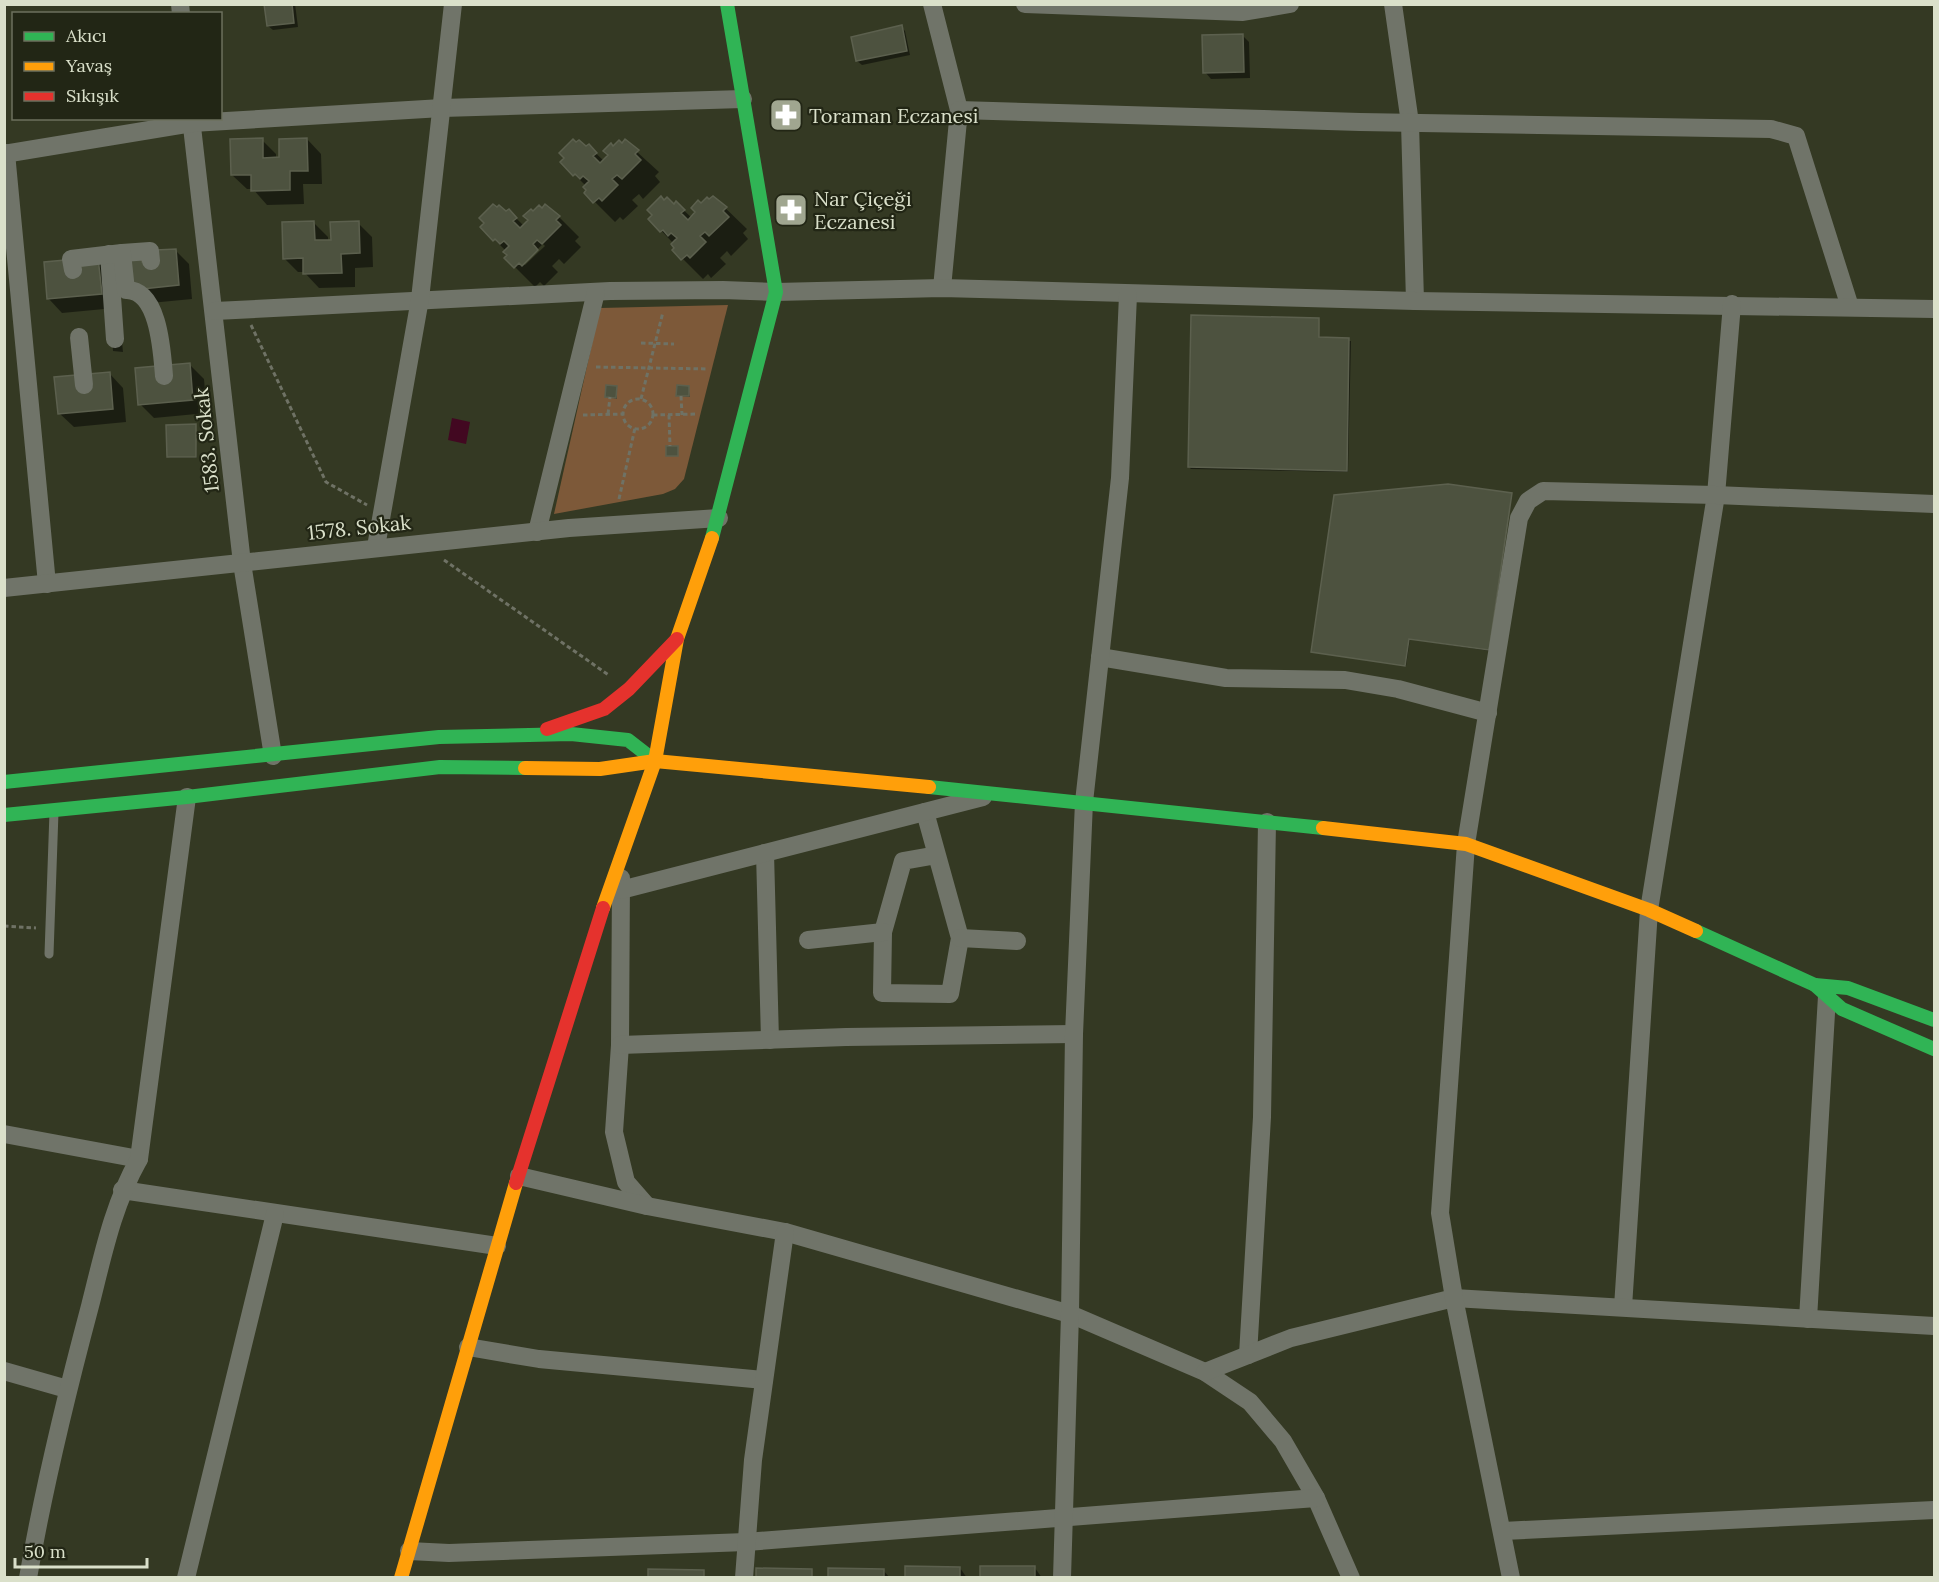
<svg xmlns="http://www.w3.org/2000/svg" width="1939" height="1582" font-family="Lora,serif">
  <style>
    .green { fill: #7d5939 }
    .water { fill: #420821 }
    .shadow { fill: #0007; fill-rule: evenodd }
    .building { fill: #4d523f; stroke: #5c604e; stroke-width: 1.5 }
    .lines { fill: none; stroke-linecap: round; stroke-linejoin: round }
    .path { stroke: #6f7265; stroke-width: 3; stroke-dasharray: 4.5 3; stroke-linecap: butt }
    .lane { stroke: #707469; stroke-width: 9 }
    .street { stroke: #707469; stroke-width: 18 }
    .fast { stroke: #30b455; stroke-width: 14 }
    .slow { stroke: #ff9f0a; stroke-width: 14 }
    .jam { stroke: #e5322d; stroke-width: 14 }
    .labels { text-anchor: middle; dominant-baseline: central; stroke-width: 4.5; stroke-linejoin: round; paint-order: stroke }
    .poi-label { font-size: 20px; fill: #dae0ca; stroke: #222615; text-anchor: start }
    .street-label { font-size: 20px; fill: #dae0ca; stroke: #222615 }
  </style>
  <rect width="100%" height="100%" fill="#343923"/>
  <path class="green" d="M728 305 684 479 675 489 663 494 554 514 600 308Z"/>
  <path class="water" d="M452 418 470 422 466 444 448 440Z"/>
  <g class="shadow">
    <path d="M266 4H295L298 27 273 30 268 26Z"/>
    <path d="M901 27 905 31 910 55 862 65 857 61Z"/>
    <path d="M1242 35 1249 42 1250 78 1211 79 1205 72Z"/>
    <path d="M307 139 321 154 322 184H303L304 204 267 205 253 189H247L232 175 262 140 276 154V159L281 158Z"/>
    <path d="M625 141 659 172 655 176 660 182 643 199 639 194 632 200 638 206 623 220 620 217 615 222 586 193 588 190 586 186 562 162 588 146 604 161 610 155 605 151 619 142 622 145Z"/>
    <path d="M707 199 719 202 747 229 743 233 748 239 731 256 727 251 720 258 726 264 711 278 708 274 703 279 674 250 676 248 673 243 650 219 676 203 692 218 698 212 693 208Z"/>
    <path d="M509 211 524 226 559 217 579 237 575 241 581 247 564 264 559 259 552 266 558 272 544 286 540 282 535 287 506 258 509 256 506 251 482 227ZM543 244 545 246 525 265 523 263Z"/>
    <path d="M314 223 328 237V242H332L358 223 372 237 373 267 355 268V287L319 288 304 272H298L284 258Z"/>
    <path d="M175 250 189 264 192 299 140 304 122 255Z"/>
    <path d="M98 259 112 273 115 308 62 313 48 298Z"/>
    <path d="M1318 319 1320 339 1351 341 1348 472 1191 469 1189 467Z"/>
    <path d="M112 340 122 342 123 352 113 351Z"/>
    <path d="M189 364 204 379 207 413 154 418 140 404Z"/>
    <path d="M109 373 123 388 126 422 74 427 59 413Z"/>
    <path d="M688 387 690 397 678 396Z"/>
    <path d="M617 388V399L606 396Z"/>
    <path d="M195 426 197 458H170L168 457Z"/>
    <path d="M1511 494 1490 651 1410 639 1406 666 1313 651Z"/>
    <path d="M960 1568 967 1578H906Z"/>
    <path d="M1035 1568 1042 1578H981Z"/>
    <path d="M883 1570 890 1578H830Z"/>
  </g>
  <g class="building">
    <path d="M264 4H292L294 23 267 26Z"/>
    <path d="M902 25 907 51 856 61 851 37Z"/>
    <path d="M1243 34 1244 72 1203 73 1202 35Z"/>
    <path d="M263 138V158L279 157V139L307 138 308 171H290V190L251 191V175H231L230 139Z"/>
    <path d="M573 139 576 142 579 140 586 146 589 144 597 153 593 156 600 163 608 155 603 151 611 143 613 146 619 140 622 143 625 139 639 150 635 154 641 160 622 179 617 175 612 179 618 185 602 201 599 198 593 203 584 193 586 190 583 187 589 181 583 176 580 179 575 174 573 176 560 162 564 158 559 153Z"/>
    <path d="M661 196 664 200 667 197 674 204 676 201 685 210 681 213 688 220 695 212 691 208 698 200 701 203 707 197 709 199 713 196 727 207 723 211 729 217 709 236 705 232 700 236 706 242 690 258 687 255 681 260 672 250 674 248 671 244 677 238 671 233 668 236 663 230 660 232 648 219 652 215 647 210Z"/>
    <path d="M493 204 497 207 499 205 506 211 509 209 517 218 513 221 520 228 528 220 523 216 531 209 533 211 539 205 542 208 545 204 560 216 556 220 561 225 542 244 537 240 533 244 538 250 522 266 519 263 514 268 504 258 507 255 503 252 509 246 504 241 500 244 495 239 493 241 480 227 484 223 479 218Z"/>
    <path d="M314 221 315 240H331L330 222 359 221 360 253 341 254 342 273 303 274V258L283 259 282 222Z"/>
    <path d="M176 249 179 285 124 291 121 253 141 252 142 262 150 261 156 250Z"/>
    <path d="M98 257 102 294 47 299 44 262Z"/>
    <path d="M1191 315 1319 318V337L1349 338 1347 471 1188 467Z"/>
    <path d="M190 363 193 400 138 405 135 368Z"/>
    <path d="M110 372 113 409 58 414 54 377Z"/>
    <path d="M606 385 617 386 616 398 605 397Z"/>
    <path d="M677 385 689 386V396H676Z"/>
    <path d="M196 424V457H167L166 425Z"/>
    <rect x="666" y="446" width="12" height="10"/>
    <path d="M1448 484 1512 493 1489 650 1409 639 1405 666 1311 652 1334 495Z"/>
    <path d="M905 1566 960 1567V1578H905Z"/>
    <rect x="980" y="1566" width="55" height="12"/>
    <path d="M756 1568 812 1569V1578H756Z"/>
    <path d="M828 1568 884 1569V1578H828Z"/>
    <path d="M648 1569 704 1570V1578H648Z"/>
  </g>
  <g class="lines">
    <g class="path">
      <path d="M251 325 326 482 367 505"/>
      <path d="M641 343 674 344"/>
      <path d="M596 367 708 369"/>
      <path d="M681 396 682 415"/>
      <circle cx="638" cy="414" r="15"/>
      <path d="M641 399 663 312"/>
      <path d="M608 414 610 397"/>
      <path d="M583 415 623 414"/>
      <path d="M653 415 697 414"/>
      <path d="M669 415 670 446"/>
      <path d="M619 499 635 428"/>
      <path d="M444 560 610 676"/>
      <path d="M4 926 36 928"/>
    </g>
    <path class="lane" d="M49 954 54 812"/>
    <g class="street">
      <path d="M180 4 181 14"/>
      <path d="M932 4 959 110 942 288"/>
      <path d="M1025 4 1243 12 1290 4"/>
      <path d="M1393 4 1410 123 1415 301"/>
      <path d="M959 110 1360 122 1771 129 1796 136 1850 307"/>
      <path d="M191 118 242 563 273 756"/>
      <path d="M6 153 47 584"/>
      <path d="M4 154 192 123 442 108 743 99"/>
      <path d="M122 253 150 251 151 261"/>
      <path d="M109 254 115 339"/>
      <path d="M73 270 71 259 122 253 126 290C159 289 162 352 164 376"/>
      <path d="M215 311 610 291 723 290 776 292 942 288 1415 301 1934 309"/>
      <path d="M79 337 84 385"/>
      <path d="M537 532 596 292"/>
      <path d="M376 547 420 299 453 4"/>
      <path d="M4 588 569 528 719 518"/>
      <path d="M1100 657 1226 678 1345 680 1398 689 1488 713"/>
      <path d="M925 812 960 938 950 994 882 993 883 932 903 861 937 855"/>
      <path d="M765 853 770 1040"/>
      <path d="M621 878 620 1045 614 1132 626 1182 647 1206"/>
      <path d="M621 890 983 797"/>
      <path d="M960 938 1017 941"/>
      <path d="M808 940 883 932"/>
      <path d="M620 1045 846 1037 1074 1034"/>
      <path d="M4 1134 139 1159"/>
      <path d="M519 1176 647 1206 785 1232 1070 1314 1205 1372 1250 1402 1283 1441 1316 1498 1351 1578"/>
      <path d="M122 1190 497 1246"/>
      <path d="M1623 1307 1649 910 1716 495 1732 304"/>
      <path d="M1808 1319 1827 996"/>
      <path d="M468 1347 539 1359 764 1380"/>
      <path d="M1248 1355 1262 1117 1267 822"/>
      <path d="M4 1371 67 1389"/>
      <path d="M1205 1372 1291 1338 1454 1298 1934 1326"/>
      <path d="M1503 1531 1934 1510"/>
      <path d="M409 1551 449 1553 746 1542 1316 1498"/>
      <path d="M28 1578C44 1486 66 1396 90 1306 103 1255 113 1205 139 1159L187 797"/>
      <path d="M186 1578 275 1214"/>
      <path d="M744 1578 753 1460 785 1232"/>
      <path d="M1062 1578 1070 1314 1074 1034 1084 802 1120 478 1128 295"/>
      <path d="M1511 1578 1454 1298 1440 1213 1466 844 1519 518 1528 501 1543 491 1716 495 1934 504"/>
    </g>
    <g class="fast">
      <path d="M712 538 776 292 727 4"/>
      <path d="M4 782 439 737 571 734 628 740 655 761"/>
      <path d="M929 787 1323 828"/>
      <path d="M4 815 187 797 440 767 525 768"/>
      <path d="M1696 931 1815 985"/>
      <path d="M1934 1020 1848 988 1815 985 1842 1009 1934 1049"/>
    </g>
    <g class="slow">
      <path d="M525 768 600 769 655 761 929 787"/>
      <path d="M1323 828 1466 844 1649 910 1696 931"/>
      <path d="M603 908 655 761 677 639 712 538"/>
      <path d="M401 1578 516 1183"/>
    </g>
    <g class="jam">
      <path d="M547 729 604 709 629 689 677 639"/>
      <path d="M516 1183 603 908"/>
    </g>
  </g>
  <defs>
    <g id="pharmacy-square" transform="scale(1.725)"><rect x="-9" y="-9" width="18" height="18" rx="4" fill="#a0a690" stroke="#222615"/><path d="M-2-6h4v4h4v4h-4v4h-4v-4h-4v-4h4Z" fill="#fff"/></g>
  </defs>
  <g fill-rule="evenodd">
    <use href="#pharmacy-square" x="786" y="115"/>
    <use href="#pharmacy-square" x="791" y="210"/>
  </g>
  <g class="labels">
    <g class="poi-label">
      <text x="809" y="115">Toraman Eczanesi</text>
      <text x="814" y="198">Nar Çiçeği<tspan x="814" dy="23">Eczanesi</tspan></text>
    </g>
    <g class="street-label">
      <text transform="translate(206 440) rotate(-96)">1583. Sokak</text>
      <text transform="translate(359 527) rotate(-6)">1578. Sokak</text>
    </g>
  </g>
  <rect width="1939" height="1582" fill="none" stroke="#dae0ca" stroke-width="12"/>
  <rect x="12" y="12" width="210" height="108" fill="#222615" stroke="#6c705d" stroke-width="1.5"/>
  <rect x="24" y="32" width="30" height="9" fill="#30b455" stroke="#6c705d" stroke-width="1.5"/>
  <text x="66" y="42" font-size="18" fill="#dae0ca">Akıcı</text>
  <rect x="24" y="62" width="30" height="9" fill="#ff9f0a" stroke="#6c705d" stroke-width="1.5"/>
  <text x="66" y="72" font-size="18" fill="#dae0ca">Yavaş</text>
  <rect x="24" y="92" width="30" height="9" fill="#e5322d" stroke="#6c705d" stroke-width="1.5"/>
  <text x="66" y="102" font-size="18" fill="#dae0ca">Sıkışık</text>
  <path d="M15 1558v9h132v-9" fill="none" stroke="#dae0ca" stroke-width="3"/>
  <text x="24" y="1558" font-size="18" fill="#dae0ca" stroke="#222615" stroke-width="4.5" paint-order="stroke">50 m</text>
</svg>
